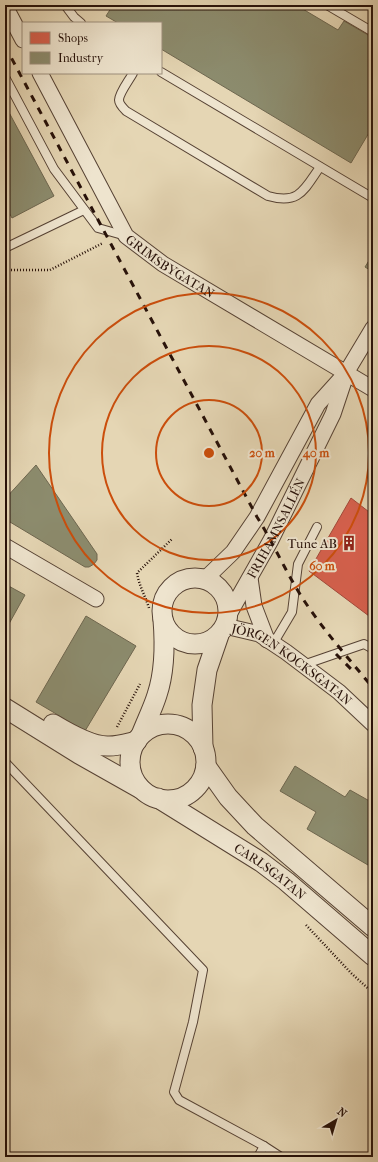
<svg xmlns="http://www.w3.org/2000/svg" width="378" height="1162" font-family="'IM FELL French Canon',serif">
  <style>
    .shops { fill: #d6604d; stroke: #a24839 }
    .industry { fill: #8c8c6e; stroke: #6e6750 }
    .lines { fill: none; stroke-linecap: round; stroke-linejoin: round }
    .service-casing { stroke: #564234; stroke-width: 10 }
    .minor-casing { stroke: #564234; stroke-width: 17 }
    .tertiary-casing { stroke: #564234; stroke-width: 21 }
    .path { stroke: #271109; stroke-width: 2.5; stroke-dasharray: 1 2; stroke-linecap: butt }
    .service { stroke: #eee4ce; stroke-width: 8 }
    .minor { stroke: #eee4ce; stroke-width: 15 }
    .tertiary { stroke: #eee4ce; stroke-width: 19 }
    .rail { stroke: #271109; stroke-width: 3; stroke-dasharray: 7 7; stroke-linecap: butt }
    .ring { fill: none; stroke: #cb4e0c; stroke-width: 2 }
    .labels { text-anchor: middle; dominant-baseline: central; stroke-width: 4; stroke-linejoin: round; paint-order: stroke }
    .street-label { font-size: 13px; fill: #271109; stroke: #eee4ce }
    .poi-label { font-size: 13px; fill: #271109; stroke: #eee4ce; text-anchor: end }
    .centre { fill: #cb4e0c; stroke: #eee4ce; stroke-width: 2 }
    .ring-label { font-size: 12px; text-anchor: middle; font-weight: bold; fill: #cb4e0c; stroke: #eee4ce; stroke-width: 4; stroke-linejoin: round; paint-order: stroke }
  </style>
  <rect width="100%" height="100%" fill="#e5d6b4"/>
  <filter id="stains"><feTurbulence type="fractalNoise" baseFrequency=".005" numOctaves="4"/><feColorMatrix values="0 0 0 0 .2 0 0 0 0 .09 0 0 0 0 .02 0 0 0 .5 -.17"/></filter>
  <radialGradient id="worn" r=".72"><stop offset=".6" stop-color="#630" stop-opacity="0"/><stop offset="1" stop-color="#630" stop-opacity=".3"/></radialGradient>
  <path class="shops" d="M351 498 373 515V619L309 571Z"/>
  <g class="industry">
    <path d="M113 5H296L338 30 344 21 373 38V126L351 163 161 49V23H118L106 16Z"/>
    <path d="M5 105 54 196 12 218 5 205Z"/>
    <path d="M373 254V272L365 267Z"/>
    <path d="M36 465 97 554V560L94 564 89 567H85L5 519V499Z"/>
    <path d="M5 584 25 595 5 631Z"/>
    <path d="M86 616 136 646 85 731 36 702Z"/>
    <path d="M295 766 345 797 350 790 373 803V868L307 829 316 812 280 791Z"/>
  </g>
  <g class="lines">
    <g class="service-casing">
      <g id="service">
        <path d="M65 5 74 17 81 23"/>
        <path d="M327 5 373 32"/>
        <path d="M161 72 373 198"/>
        <path d="M133 73C130 79 119 93 119 100 119 104 123 108 126 111L268 196C299 205 304 190 320 167"/>
        <path d="M5 77 54 169 98 228 126 236"/>
        <path d="M5 248 84 210"/>
        <path d="M273 644 292 612 298 564 317 527"/>
        <path d="M303 665 364 644 373 649"/>
        <path d="M5 762 203 970 193 1022 174 1092 179 1100 264 1146 281 1157"/>
        <path d="M258 1157 264 1146"/>
      </g>
    </g>
    <g class="minor-casing">
      <g id="minor">
        <path d="M5 6 23 40"/>
        <path id="s1" d="M40 73 126 236 163 264 373 389"/>
        <path d="M5 546 96 599"/>
        <path d="M250 578 254 606 267 640"/>
        <path d="M205 579 233 552 257 517 318 404 346 373 373 328"/>
        <path id="s2" d="M228 616 271 540 333 414 345 378"/>
        <path id="s3" d="M225 626 259 634 286 652 339 692 373 724"/>
      </g>
    </g>
    <g class="tertiary-casing">
      <g id="tertiary">
        <circle cx="195" cy="611" r="33"/>
        <path d="M5 708 79 754 141 789"/>
        <path d="M53 724C68 733 92 747 109 746 118 746 128 743 137 741"/>
        <circle cx="168" cy="762" r="38"/>
        <path d="M141 735C146 722 153 708 157 695 165 671 165 644 163 620"/>
        <path d="M203 748 202 705 207 670 219 635"/>
        <path d="M206 766 228 797 255 826 373 927"/>
        <path id="s4" d="M158 798 261 862 286 881 373 956"/>
      </g>
    </g>
    <g class="path">
      <path d="M5 270H50L103 243"/>
      <path d="M149 608C145 595 139 586 137 573L172 539"/>
      <path d="M117 727 140 684"/>
      <path d="M306 925 351 973 373 993"/>
    </g>
    <use href="#service" class="service"/>
    <use href="#minor" class="minor"/>
    <use href="#tertiary" class="tertiary"/>
    <g class="rail">
      <path d="M5 46 257 517C274 544 287 575 305 602 325 632 350 660 373 688"/>
      <path d="M336 654 353 671"/>
    </g>
  </g>
  <g class="ring">
    <circle cx="209" cy="453" r="53"/>
    <circle cx="209" cy="453" r="107"/>
    <circle cx="209" cy="453" r="160"/>
  </g>
  <defs>
    <g id="building-bare" transform="scale(1.2)"><path d="M-4-6H4V6H1V3H-1V6H-4ZM-2.5-4.3h1.7v1.8h-1.7ZM.8-4.3h1.7v1.8H.8ZM-2.5-1h1.7V.8h-1.7ZM.8-1h1.7V.8H.8Z" fill="#8f2418" stroke="#eee4ce" stroke-width="2.5" paint-order="stroke"/></g>
  </defs>
  <g fill-rule="evenodd">
    <use href="#building-bare" x="349" y="543"/>
  </g>
  <g class="labels">
    <g class="street-label">
      <text stroke="none"><textPath href="#s1" startOffset="238">GRIMSBYGATAN</textPath></text>
      <text stroke="none"><textPath href="#s2" startOffset="100">FRIHAMNSALLÉN</textPath></text>
      <text stroke="none"><textPath href="#s3" startOffset="78">JÖRGEN KOCKSGATAN</textPath></text>
      <text stroke="none"><textPath href="#s4" startOffset="134">CARLSGATAN</textPath></text>
    </g>
    <g class="poi-label">
      <text x="337" y="543">Tune AB</text>
    </g>
  </g>
  <circle cx="209" cy="453" r="6" class="centre"/>
  <g class="ring-label">
    <text x="262" y="457">20 m</text>
    <text x="316" y="457">40 m</text>
    <text x="322" y="570">60 m</text>
  </g>
  <rect width="378" height="1162" fill="none" stroke="#e5d6b4" stroke-width="20"/>
  <rect x="6" y="6" width="366" height="1150" fill="none" stroke="#271109" stroke-width="2"/>
  <rect x="10" y="10" width="358" height="1142" fill="none" stroke="#271109"/>
  <rect x="22" y="22" width="140" height="52" fill="#eee4ce" stroke="#9e907f"/>
  <rect x="30" y="32" width="20" height="12" fill="#d6604d" stroke="#9e907f"/>
  <text x="58" y="42" font-size="12" fill="#271109">Shops</text>
  <rect x="30" y="52" width="20" height="12" fill="#8c8c6e" stroke="#9e907f"/>
  <text x="58" y="62" font-size="12" fill="#271109">Industry</text>
  <g transform="translate(336 1120) rotate(38)" stroke="#eee4ce" stroke-width="3" paint-order="stroke">
  <path d="M0-3L7 15L0 10L-7 15Z" fill="#271109"/>
  <text y="-6" font-size="11" font-weight="bold" text-anchor="middle" fill="#271109">N</text>
  </g>
  <rect width="100%" height="100%" filter="url(#stains)"/>
  <rect width="100%" height="100%" fill="url(#worn)"/>
</svg>
